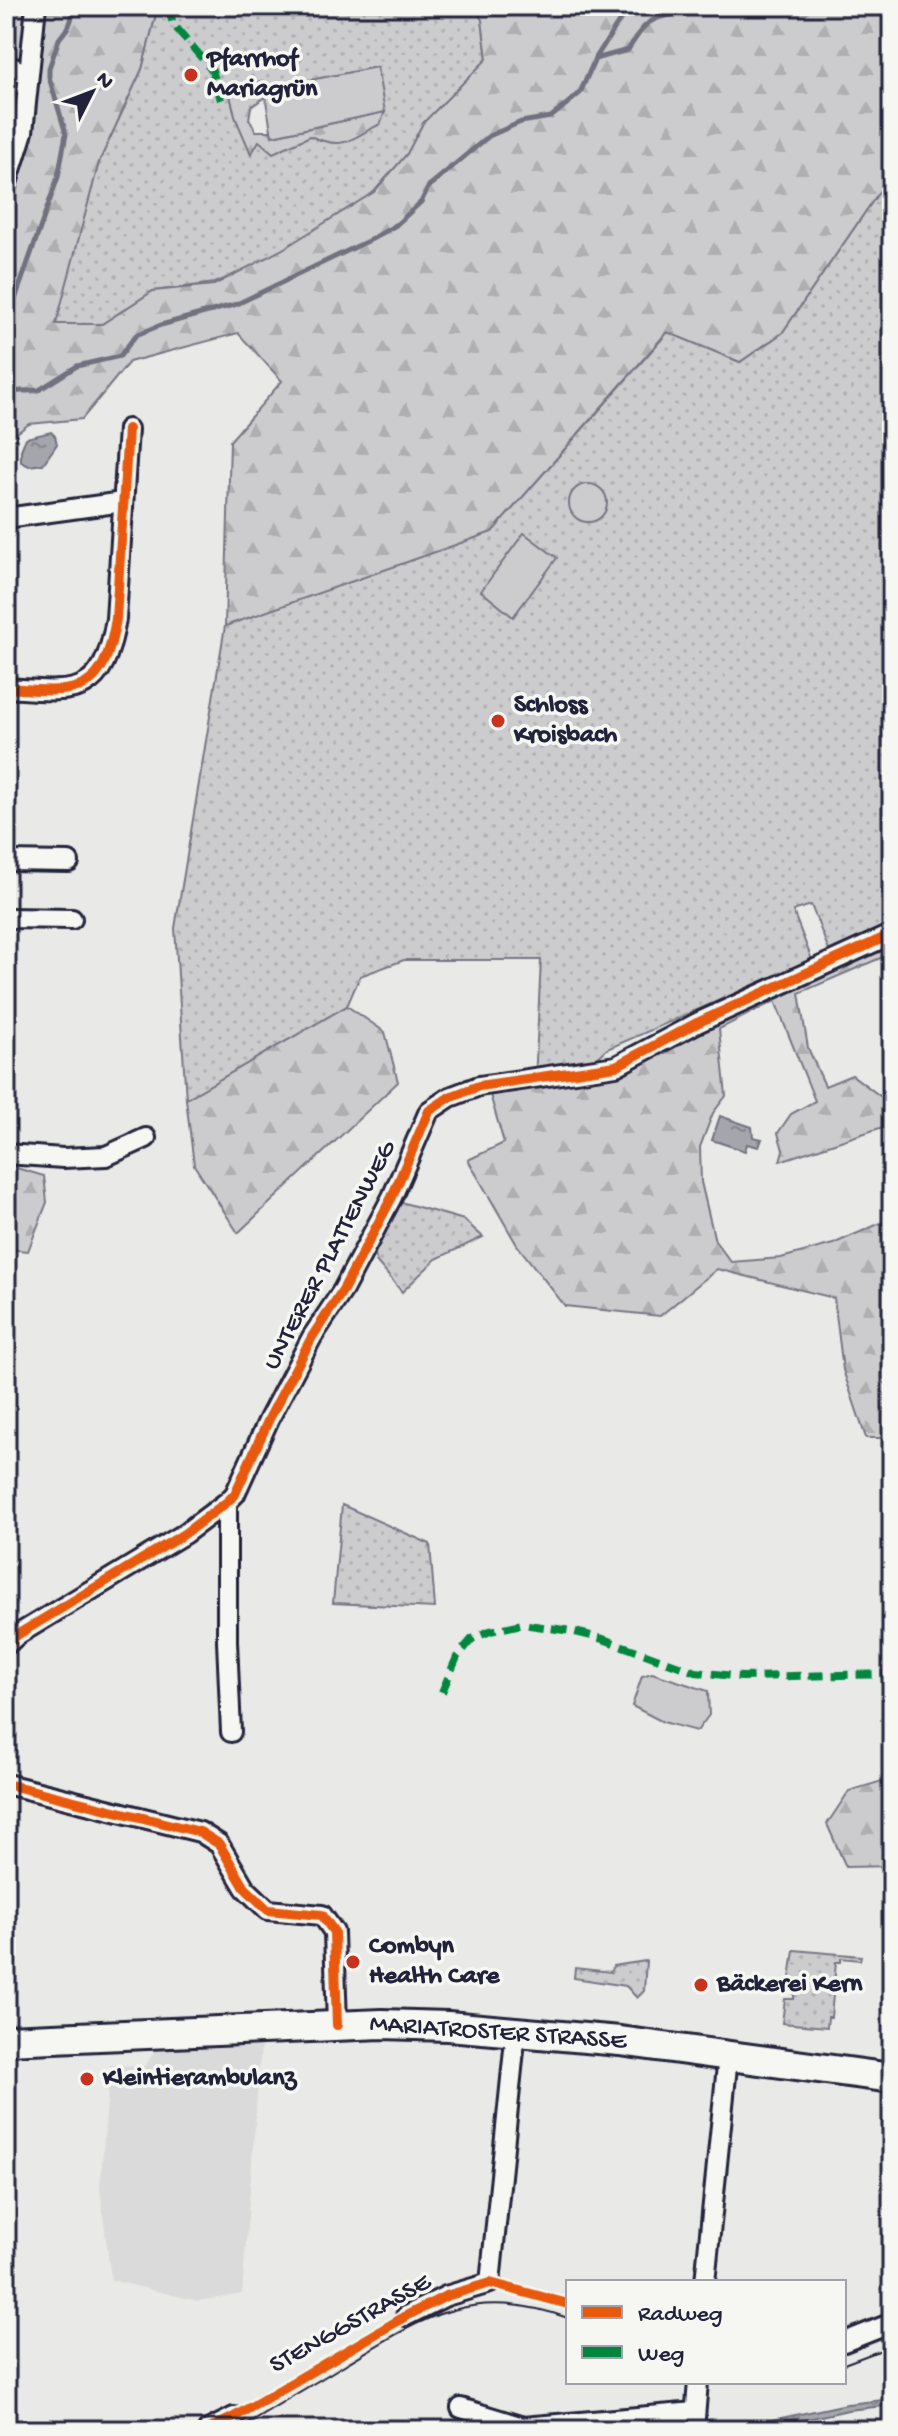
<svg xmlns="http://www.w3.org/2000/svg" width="898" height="2436" font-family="'Gochi Hand',sans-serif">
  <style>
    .built { fill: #dadada }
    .green { fill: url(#green-dots); stroke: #777784; stroke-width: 2; fill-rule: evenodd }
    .forest { fill: url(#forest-firs); stroke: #777784; stroke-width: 2 }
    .pitch { fill: #ccccce; stroke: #777784; stroke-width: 2 }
    .water { fill: url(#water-ripples); stroke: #71717f; stroke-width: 2 }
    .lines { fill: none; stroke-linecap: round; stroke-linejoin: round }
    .stream { stroke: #71717f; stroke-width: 5 }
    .minor-casing { stroke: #22223b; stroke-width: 24 }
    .primary-casing { stroke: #22223b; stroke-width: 34 }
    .minor { stroke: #f6f6f2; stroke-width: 18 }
    .primary { stroke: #f6f6f2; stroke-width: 28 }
    .tram { stroke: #22223b; stroke-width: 2 }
    .quiet { stroke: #00873e; stroke-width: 8; stroke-dasharray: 16 8; stroke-linecap: butt }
    .cycleway-casing { stroke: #f6f6f2; stroke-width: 15 }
    .cycleway { stroke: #e8590c; stroke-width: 10 }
    .poi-dot { fill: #c8321e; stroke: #f6f6f2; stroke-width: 3 }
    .labels { text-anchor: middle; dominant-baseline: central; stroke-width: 7; stroke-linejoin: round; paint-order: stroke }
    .poi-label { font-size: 26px; font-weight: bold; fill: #22223b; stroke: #f6f6f2; text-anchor: start }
    .street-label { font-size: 26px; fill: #22223b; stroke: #f6f6f2 }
  </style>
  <defs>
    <pattern id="green-dots" width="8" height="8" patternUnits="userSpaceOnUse" patternTransform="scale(2)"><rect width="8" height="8" fill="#ccccce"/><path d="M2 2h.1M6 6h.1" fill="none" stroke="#afafb2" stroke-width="1.8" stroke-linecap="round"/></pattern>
    <pattern id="forest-firs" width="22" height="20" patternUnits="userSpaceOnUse" patternTransform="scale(2)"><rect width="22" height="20" fill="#ccccce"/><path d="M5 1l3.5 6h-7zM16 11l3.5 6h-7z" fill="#afafb2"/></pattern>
    <pattern id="water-ripples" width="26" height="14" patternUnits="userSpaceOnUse" patternTransform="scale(2)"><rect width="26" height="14" fill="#a5a5ac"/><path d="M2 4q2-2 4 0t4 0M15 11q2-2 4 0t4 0" fill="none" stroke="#86868d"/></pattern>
  </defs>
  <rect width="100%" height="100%" fill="#e9e9e7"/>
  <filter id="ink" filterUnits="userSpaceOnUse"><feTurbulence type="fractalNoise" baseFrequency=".0125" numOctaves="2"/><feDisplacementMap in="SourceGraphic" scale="16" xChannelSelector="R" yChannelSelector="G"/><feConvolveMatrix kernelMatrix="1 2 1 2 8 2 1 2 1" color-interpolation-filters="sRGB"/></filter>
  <g filter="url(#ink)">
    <path class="built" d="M160 2043H261L242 2294 198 2301 111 2280 100 2188 110 2065 145 2066Z"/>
    <g class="green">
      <path d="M158 6H475L482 19 487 59 423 123 407 154 374 192 322 225 320 229 252 267 215 283 153 291 102 324H55L99 162 142 69ZM377 67 310 136 273 152 259 140 252 153 236 119 228 87 263 82 264 89Z"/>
      <path d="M892 173V926L830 953 811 905 793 911 812 960 607 1049 578 1076 535 1081 541 960H404L360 976 347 1006 186 1099 175 928 225 626 492 532 668 332 740 362 782 333Z"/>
      <path d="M397 1201 464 1220 483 1237 436 1259 402 1292 376 1261 375 1252H366Z"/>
      <path d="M342 1505 430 1544 435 1608 333 1603Z"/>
      <path d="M794 1950 861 1956 860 1960 841 1958V1962H836L831 2017H828L827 2027 782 2023 785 1999H794V1987L789 1986Z"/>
      <path d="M646 1961 644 1991 637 1998 626 1986 574 1978 575 1968 611 1972 613 1966Z"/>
    </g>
    <g class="forest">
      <path d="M6 6H158L142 69 99 162 56 324H102L153 291 214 285 283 249 374 192 407 154 423 123 487 59 482 20 475 6H892V173L782 333 740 362 667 332 492 532 225 626 230 441 282 381 238 333 129 362 82 419 29 424 6 441Z"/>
      <path d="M263 81 265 97 251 107 249 119 256 131H271L272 136 385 112 380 124C349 140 344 151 310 136L273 153 259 141 251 154 236 119 228 87Z"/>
      <path d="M892 938V953L799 993 808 1048 825 1086 852 1075 880 1096 892 1088V1124L780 1161 783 1150 778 1133 791 1114 815 1101 775 1001 719 1029 726 1096 713 1113 700 1147 701 1182 715 1241 731 1262 781 1258 833 1244 892 1218V1487L887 1438H866L843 1370 834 1298 717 1269 660 1316 565 1306 517 1245 468 1160 504 1143 489 1091 578 1076 603 1078 722 1016Z"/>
      <path d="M347 1006 385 1032 398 1082 238 1233 194 1165 186 1099Z"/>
      <path d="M6 1165 44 1176 47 1202 28 1251 6 1249Z"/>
      <path d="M892 1778V1866L846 1867 827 1824 849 1791Z"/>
    </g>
    <g class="pitch">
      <path d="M377 67 385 112 272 136 264 89Z"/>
      <circle cx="588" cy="503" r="19"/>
      <path d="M524 533 557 558 513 617 481 591Z"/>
      <path d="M652 1673 708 1691 709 1715 697 1731 663 1722 632 1706 642 1676Z"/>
    </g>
    <g class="water">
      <path d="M51 432 55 436 57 444 43 464 29 466 21 462V450L26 438Z"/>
      <path d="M720 1116 752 1127 753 1137 762 1139 759 1147 747 1144 745 1151 712 1140Z"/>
      <path d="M892 2399V2405L848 2410 758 2430H725L847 2404Z"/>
    </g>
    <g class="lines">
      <g class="stream">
        <path d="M595 59 629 6"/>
        <path d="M6 325 58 177 66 134 49 77V68L59 39 69 26 76 6"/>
        <path d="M6 392 39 390 77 366 120 356 136 335 161 325 237 304 372 239 396 225 421 202 429 186 489 136 521 122 551 117 580 93 595 59 628 50C644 25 646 18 677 14L684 6"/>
      </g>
      <g class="minor-casing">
        <g id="minor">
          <path d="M6 64 28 75"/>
          <path d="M6 186 23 132 36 6"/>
          <path d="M6 518 123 502"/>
          <path d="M6 688C77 693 103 698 116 619L128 429"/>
          <path d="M6 861 69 862"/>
          <path d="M6 918 72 919"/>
          <path d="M6 1154 63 1158 106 1156 146 1138"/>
          <path d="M227 1502V1641L231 1732"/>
          <path d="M6 1645 17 1635 184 1534 227 1502 235 1494 269 1419 312 1337 343 1290 392 1197 429 1111 450 1097 479 1086 616 1066 697 1023 892 934"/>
          <path d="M6 1784 200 1832 219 1844 245 1888 268 1910 322 1915 334 1932 337 2025"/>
          <path d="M705 2282 727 2066 731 2055"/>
          <path d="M406 2316 446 2296 490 2283 516 2030"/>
          <path d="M844 2342 892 2323"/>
          <path d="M461 2408 523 2427 695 2412"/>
          <path d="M208 2430 234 2417"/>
          <path d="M694 2430 698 2382"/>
        </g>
      </g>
      <g class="primary-casing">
        <path id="primary" d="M6 2040 382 2024 448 2026 620 2041 892 2078"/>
      </g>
      <use href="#minor" class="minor"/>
      <use href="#primary" class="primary"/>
      <g class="tram">
        <path d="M844 2364 892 2346"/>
        <path d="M236 2430C272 2408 309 2386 346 2364 425 2316 473 2285 568 2318"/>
      </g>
      <g class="quiet">
        <path d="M168 6 173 24 212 70 221 100"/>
        <path d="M442 1692 457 1657 472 1639 490 1631 522 1624 571 1631 603 1639 696 1672 742 1677 892 1674"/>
      </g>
      <g class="cycleway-casing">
        <g id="cycleway">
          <path d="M6 688C77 693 103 698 116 619L128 429"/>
          <path d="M6 1645 17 1635 184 1534 227 1502 235 1494 269 1419 312 1337 343 1290 392 1197 429 1111 450 1097 479 1086 616 1066 697 1023 892 934"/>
          <path d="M6 1784 200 1832 219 1844 245 1888 268 1910 322 1915 334 1932 337 2025"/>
          <path d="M208 2430 234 2417 406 2316 446 2296 490 2283 568 2304"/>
        </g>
      </g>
      <use href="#cycleway" class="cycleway"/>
    </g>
  </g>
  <g class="poi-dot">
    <circle cx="191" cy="75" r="8"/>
    <circle cx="498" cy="721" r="8"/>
    <circle cx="353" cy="1962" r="8"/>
    <circle cx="701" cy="1985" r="8"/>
    <circle cx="87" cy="2079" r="8"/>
  </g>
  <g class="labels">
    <g class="poi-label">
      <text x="207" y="60">Pfarrhof<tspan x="207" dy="30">Mariagrün</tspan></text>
      <text x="514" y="706">Schloss<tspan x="514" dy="30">Kroisbach</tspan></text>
      <text x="369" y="1947">Combyn<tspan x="369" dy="30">Health Care</tspan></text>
      <text x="717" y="1985">Bäckerei Kern</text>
      <text x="103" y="2079">Kleintierambulanz</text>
    </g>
    <g class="street-label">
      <text transform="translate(331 1256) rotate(-62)">UNTERER PLATTENWEG</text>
      <text transform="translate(498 2034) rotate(4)">MARIATROSTER STRASSE</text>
      <text transform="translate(351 2325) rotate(-29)">STENGGSTRASSE</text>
    </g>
  </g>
  <rect width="898" height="2436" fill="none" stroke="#f6f6f2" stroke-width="32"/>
  <rect x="16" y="16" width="866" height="2404" fill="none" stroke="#22223b" stroke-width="3" filter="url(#ink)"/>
  <rect x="566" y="2280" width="280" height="104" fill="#f6f6f2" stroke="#a1a1a9" stroke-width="2"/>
  <rect x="582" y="2306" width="40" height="12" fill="#e8590c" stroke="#a1a1a9" stroke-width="2"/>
  <text x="638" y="2320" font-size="24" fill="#22223b">Radweg</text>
  <rect x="582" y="2346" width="40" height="12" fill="#00873e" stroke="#a1a1a9" stroke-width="2"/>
  <text x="638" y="2360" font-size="24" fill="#22223b">Weg</text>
  <g transform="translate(92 92) rotate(48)" stroke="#f6f6f2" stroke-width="6" paint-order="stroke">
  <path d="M0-6L14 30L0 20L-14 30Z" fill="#22223b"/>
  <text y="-12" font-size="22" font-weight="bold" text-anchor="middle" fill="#22223b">N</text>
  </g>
</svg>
